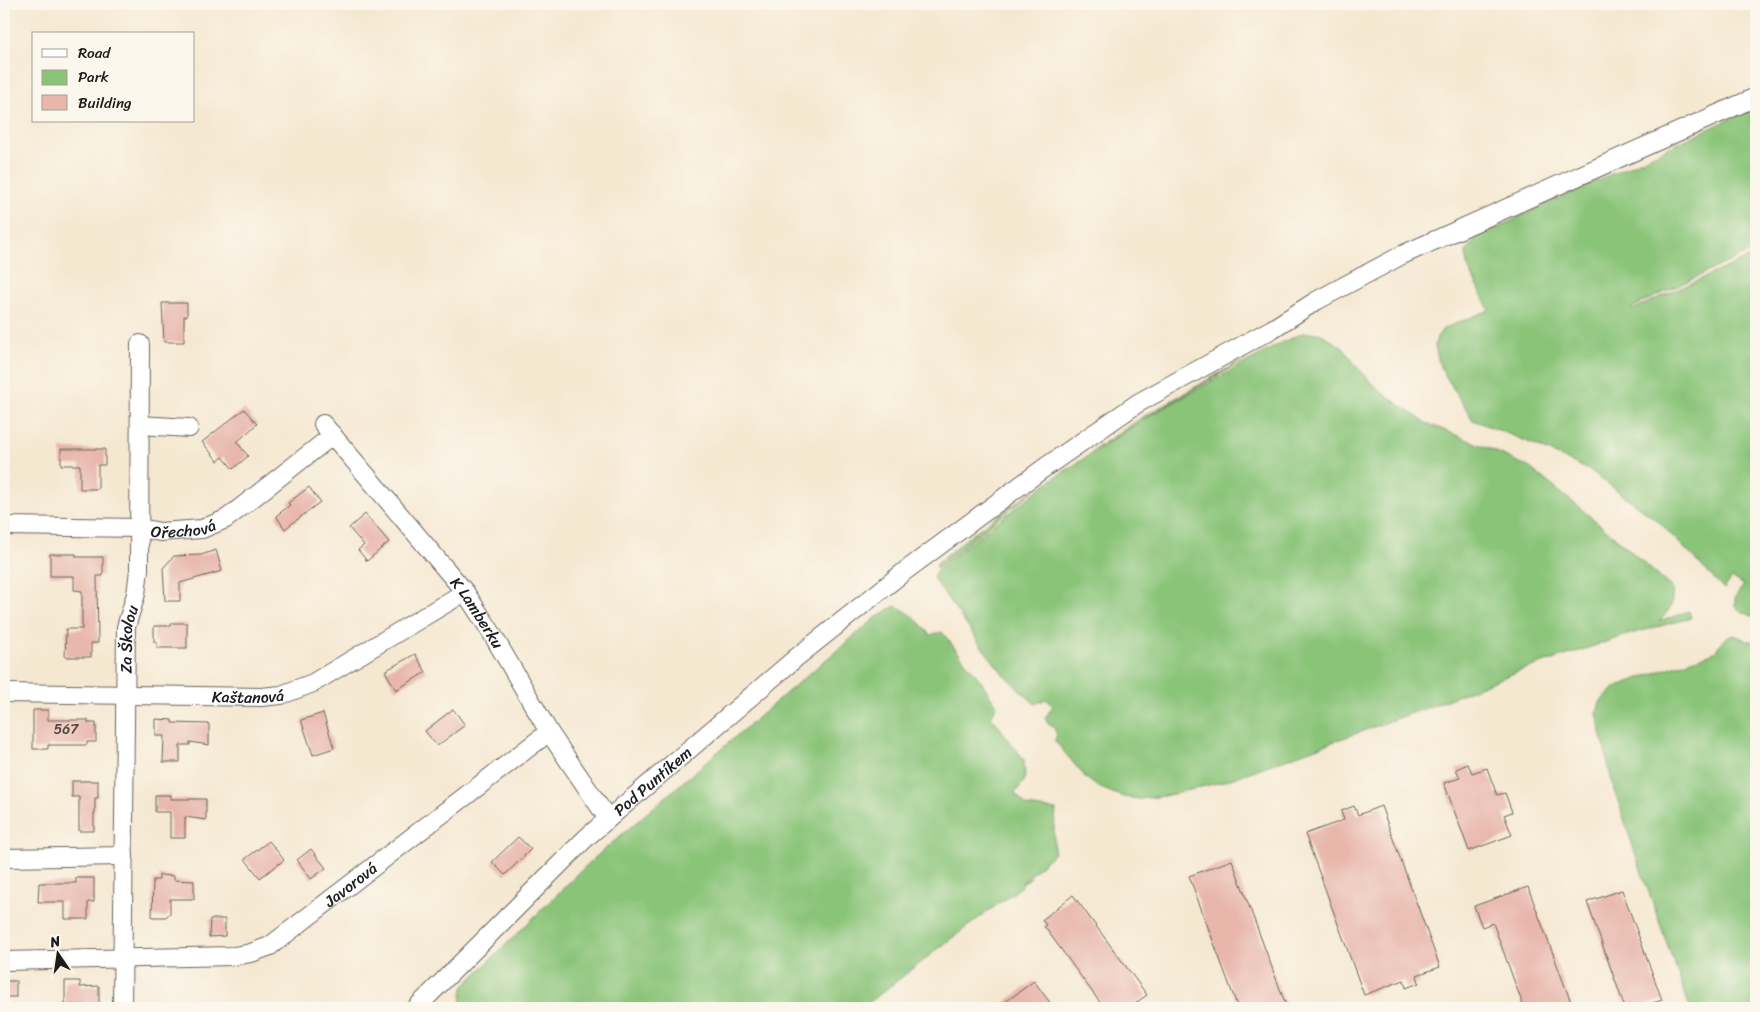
<svg xmlns="http://www.w3.org/2000/svg" width="1760" height="1012" font-family="Sriracha,sans-serif">
  <style>
    .green { fill: #8ac479; stroke: #53704a }
    .building { fill: #e8b6ab }
    .lines { fill: none; stroke-linecap: round; stroke-linejoin: round }
    .minor-casing { stroke: #68635b; stroke-width: 20 }
    .minor { stroke: #fff; stroke-width: 18 }
    .labels { text-anchor: middle; dominant-baseline: central; stroke-width: 4.5; stroke-linejoin: round; paint-order: stroke }
    .number-label { font-size: 14px; fill: #4f4240 }
    .street-label { font-size: 16px; fill: #1c1c1c; stroke: #fbf7ec }
  </style>
  <rect width="100%" height="100%" fill="#fbf7ec"/>
  <filter id="ink" filterUnits="userSpaceOnUse"><feTurbulence type="fractalNoise" baseFrequency=".02" numOctaves="2"/><feDisplacementMap in="SourceGraphic" scale="10" xChannelSelector="R" yChannelSelector="G"/><feConvolveMatrix kernelMatrix="1 2 1 2 8 2 1 2 1" color-interpolation-filters="sRGB"/></filter>
  <filter id="wash" filterUnits="userSpaceOnUse"><feTurbulence type="fractalNoise" baseFrequency=".0096" numOctaves="4" result="noise"/><feDisplacementMap in="SourceGraphic" scale="20" xChannelSelector="R" yChannelSelector="G"/><feGaussianBlur stdDeviation="1.12" result="paint"/><feColorMatrix in="noise" values="0 0 0 0 0 0 0 0 0 0 0 0 0 0 0 0 0 1.4 0 .05"/><feComposite in="paint" operator="in"/></filter>
  <g filter="url(#wash)">
    <rect width="100%" height="100%" fill="#f5e8d1"/>
    <g class="green">
      <path d="M1756 107V249L1631 308 1632 310 1756 254V618L1742 612 1735 606V597L1744 585 1732 578 1724 589 1659 522 1591 471 1526 441 1473 420 1440 367 1435 346 1437 337 1443 329 1489 310 1467 265 1466 252 1476 238 1538 208Z"/>
      <path d="M1302 333H1320L1343 348 1358 368 1381 392 1426 423 1488 448 1530 468 1607 530 1673 589 1671 607 1659 622 1689 611 1691 618 1630 634 1519 671 1429 707 1222 782 1164 796 1140 799 1123 797 1098 787 1086 778 1055 741 1057 734 1052 725 1048 724 1045 718 1053 706 1046 699 1035 704 1004 675 982 647 933 578 936 572 946 562 1051 480 1140 422 1092 451 1141 418 1232 366 1246 359 1142 420 1283 342Z"/>
      <path d="M1034 490 936 568 937 563 972 534Z"/>
      <path d="M895 606C911 612 919 622 930 635L942 632 980 680 997 706 991 716 1024 760 1025 780 1015 793 1026 806 1056 810 1054 828V853L1021 883 1032 876 1013 893 956 935 862 1008H459C463 1002 461 993 464 986L590 862 798 683 877 617Z"/>
      <path d="M1734 635 1756 643V1008H1690L1637 859 1612 782 1597 714 1600 702 1617 686 1715 652C1720 643 1724 638 1734 635Z"/>
    </g>
    <g id="blocks">
      <g class="building">
        <path d="M162 303H187V316H184V342H164Z"/>
        <path d="M244 409 257 424 237 442 248 456 233 469 223 457 218 461 202 442Z"/>
        <path d="M61 449H105V465H98V489H80V465H61Z"/>
        <path d="M309 487 320 502 285 529 276 516 290 505 288 503Z"/>
        <path d="M365 514 389 542 367 561 358 550 364 545 349 528Z"/>
        <path d="M216 550 222 571 180 583V601H165L163 568 174 556 201 555Z"/>
        <path d="M50 554H76V557H103V576H97L98 643H91V657H65L66 629H82V591L74 590V576H50Z"/>
        <path d="M171 623H187V648H157V642H154V626H171Z"/>
        <path d="M415 654 426 672 396 690 385 671Z"/>
        <path d="M453 709 465 725 437 746 425 731Z"/>
        <path d="M33 710H48V720H88V723H96V742H87V745H48V749H33Z"/>
        <path d="M323 713 334 748 313 755 301 720Z"/>
        <path d="M156 719 172 720V723L209 724V745L190 742V745H180V762H163L164 736H156Z"/>
        <path d="M1468 764 1472 773 1487 768 1497 795 1505 793 1512 812 1504 815 1512 835 1469 851 1444 783 1460 778 1456 769Z"/>
        <path d="M72 781H98V798H95V813H94V831H79V797H72Z"/>
        <path d="M155 795H171V799H206V820L185 817V838H170V812H155Z"/>
        <path d="M1354 806 1358 815 1381 806 1440 967 1417 975 1419 983 1406 988 1404 980 1364 995 1305 834 1344 820 1341 811Z"/>
        <path d="M518 837 531 849 505 875 492 862Z"/>
        <path d="M269 841 284 860 260 878 245 859Z"/>
        <path d="M311 849 326 868 311 879 297 860Z"/>
        <path d="M1232 860 1287 1008H1238L1189 876Z"/>
        <path d="M159 875 174 876V880L194 881V899H170V913L166 917H152L153 880H159Z"/>
        <path d="M76 878H94V902H88V919H65V902H38L39 883H76Z"/>
        <path d="M1528 887 1556 962 1573 1008H1524L1493 923 1482 927 1474 906Z"/>
        <path d="M1622 890 1662 1000 1638 1008H1625L1587 902Z"/>
        <path d="M1073 895 1147 995 1128 1008H1104L1044 926 1046 925 1042 920Z"/>
        <path d="M210 919H225V936L209 937Z"/>
        <rect x="4" y="981" width="12" height="16"/>
        <path d="M65 981H80V987L99 986V1008H86V1005H65Z"/>
        <path d="M1034 981 1054 1008H997Z"/>
      </g>
    </g>
  </g>
  <g filter="url(#ink)">
    <use href="#blocks" fill-opacity="0" stroke="#68635b" stroke-width="1"/>
    <g class="lines">
      <g class="minor-casing">
        <g id="minor">
          <path id="s1" d="M323 424 465 592 491 632 549 732 608 819"/>
          <path d="M140 425 189 428"/>
          <path id="s2" d="M4 526 140 528 160 532 202 529 226 519 333 435"/>
          <path id="s3" d="M4 693 261 697 281 695 313 683 465 592"/>
          <path d="M4 858 124 856"/>
          <path id="s4" d="M4 961 234 956 251 953 270 946 549 732"/>
          <path id="s5" d="M122 1008 126 627 136 594 139 570 140 344"/>
          <path id="s6" d="M416 1008 587 837 797 657 905 571 1044 468 1138 403 1272 329 1316 301 1402 255 1756 97"/>
        </g>
      </g>
      <use href="#minor" class="minor"/>
    </g>
  </g>
  <g class="labels">
    <g class="number-label">
      <text x="66" y="729">567</text>
    </g>
    <g class="street-label">
      <text stroke="none"><textPath href="#s2" startOffset="180">Ořechová</textPath></text>
      <text stroke="none"><textPath href="#s1" startOffset="244">K Lamberku</textPath></text>
      <text stroke="none"><textPath href="#s5" startOffset="369">Za Školou</textPath></text>
      <text stroke="none"><textPath href="#s3" startOffset="244">Kaštanová</textPath></text>
      <text stroke="none"><textPath href="#s6" startOffset="328">Pod Puntíkem</textPath></text>
      <text stroke="none"><textPath href="#s4" startOffset="369">Javorová</textPath></text>
    </g>
  </g>
  <rect width="1760" height="1012" fill="none" stroke="#fbf7ec" stroke-width="20"/>
  <rect x="32" y="32" width="162" height="90" fill="#fbf7ec" stroke="#a29f99"/>
  <rect x="42" y="49" width="25" height="8" fill="#ffffff" stroke="#a29f99"/>
  <text x="78" y="58" font-size="15" fill="#1c1c1c">Road</text>
  <rect x="42" y="70" width="25" height="15" fill="#8ac479" stroke="#a29f99"/>
  <text x="78" y="82" font-size="15" fill="#1c1c1c">Park</text>
  <rect x="42" y="95" width="25" height="15" fill="#e8b6ab" stroke="#a29f99"/>
  <text x="78" y="108" font-size="15" fill="#1c1c1c">Building</text>
  <g transform="translate(58 954) rotate(347)" stroke="#fbf7ec" stroke-width="4" paint-order="stroke">
  <path d="M0-4L9 19L0 12L-9 19Z" fill="#1c1c1c"/>
  <text y="-8" font-size="14" font-weight="bold" text-anchor="middle" fill="#1c1c1c">N</text>
  </g>
</svg>
